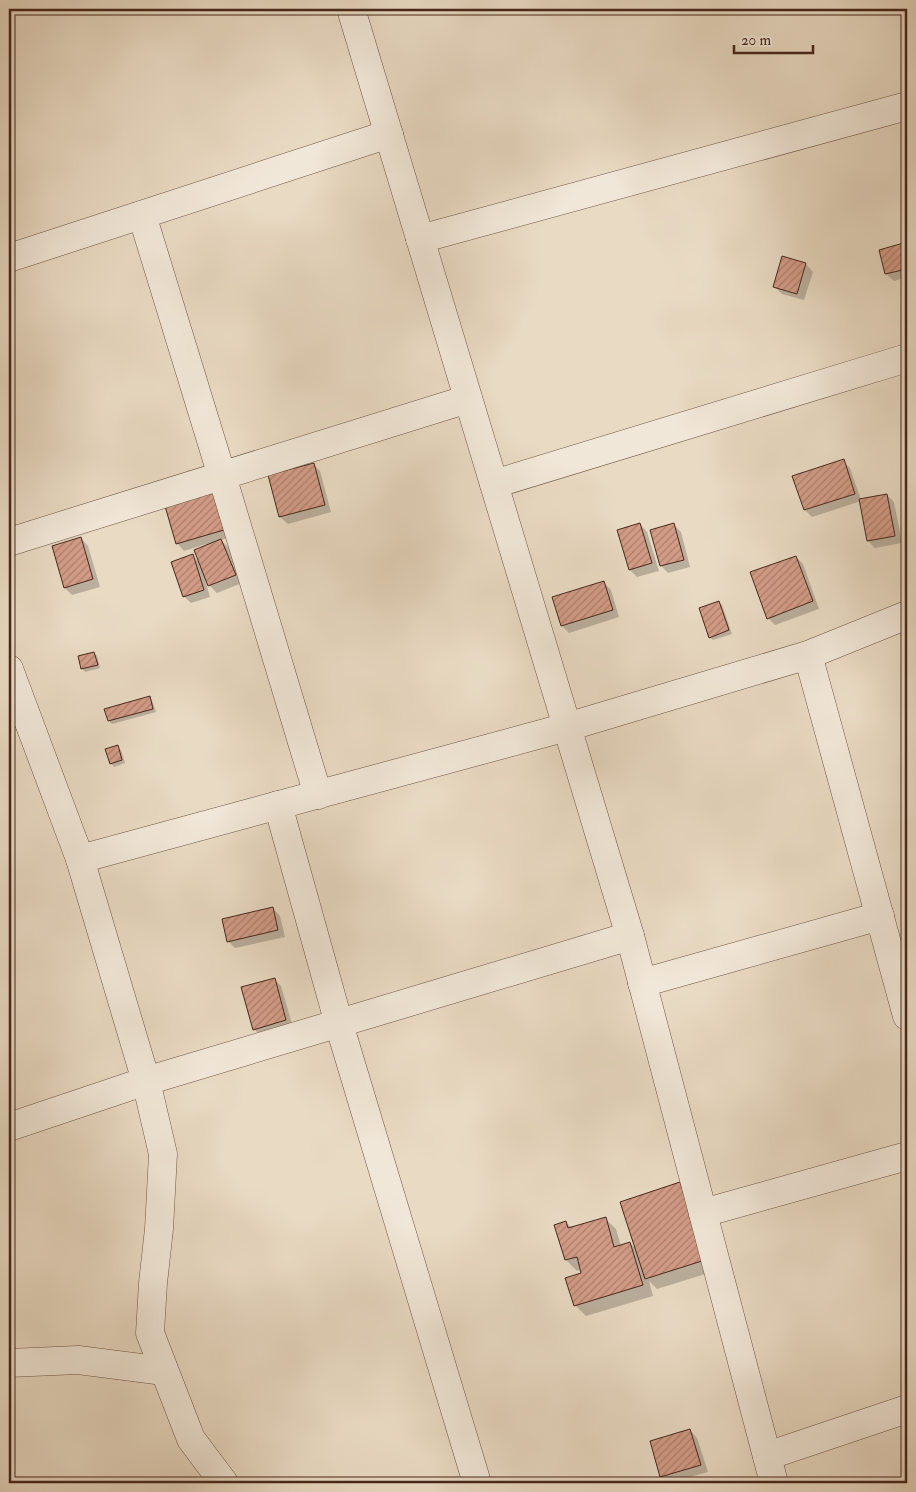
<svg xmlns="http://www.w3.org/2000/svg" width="916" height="1492" font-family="'IM FELL Double Pica',serif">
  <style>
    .shadow { fill: #0003 }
    .building { fill: url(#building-hatch); stroke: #46271b }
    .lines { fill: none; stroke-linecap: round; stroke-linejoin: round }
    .minor-casing { stroke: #6f5445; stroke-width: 29 }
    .minor { stroke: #f1e7d8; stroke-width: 28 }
  </style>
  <defs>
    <pattern id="building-hatch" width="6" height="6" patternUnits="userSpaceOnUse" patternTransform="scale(1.25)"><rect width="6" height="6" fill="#d39c87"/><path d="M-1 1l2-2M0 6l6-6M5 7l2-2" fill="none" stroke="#ad7f6e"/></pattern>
  </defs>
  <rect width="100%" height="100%" fill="#e9dac3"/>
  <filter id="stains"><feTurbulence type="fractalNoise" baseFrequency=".004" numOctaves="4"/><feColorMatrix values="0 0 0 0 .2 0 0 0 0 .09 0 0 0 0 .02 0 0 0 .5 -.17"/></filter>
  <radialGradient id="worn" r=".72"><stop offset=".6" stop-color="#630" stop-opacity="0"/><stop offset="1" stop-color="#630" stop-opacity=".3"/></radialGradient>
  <g class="shadow">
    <path d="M907 244V277L894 281 886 274 881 251Z"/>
    <path d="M783 258 806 264 813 272 804 300 782 294 775 287Z"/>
    <path d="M843 461 850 468 861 500 887 495 894 502 902 543 875 548 868 541 861 501 812 517 805 510 794 477Z"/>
    <path d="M313 464 320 471 331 512 288 524 280 517 270 475Z"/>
    <path d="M213 494 230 537 221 540 228 547 242 583 217 593 210 586 207 580H205L210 597 191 603 184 596 192 556 201 564 206 546V544L184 551 177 543Z"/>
    <path d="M640 524 647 532 659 571 637 577 630 570 618 531Z"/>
    <path d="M674 525 681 532 690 567 668 573 661 566Z"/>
    <path d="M81 538 88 546 100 587 72 595 65 588Z"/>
    <path d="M796 557 803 564 819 609 775 625 768 618Z"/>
    <path d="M604 583 611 590 619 617 569 633 562 626Z"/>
    <path d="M718 602 722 605 732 634 713 640 710 637Z"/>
    <path d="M94 653 97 656 100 668 85 672 82 668Z"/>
    <path d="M149 697 152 700 156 712 112 724 109 721Z"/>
    <path d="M118 747 121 750 125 763 114 767 111 763Z"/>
    <path d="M273 908 280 916 285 937 235 948 228 941Z"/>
    <path d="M274 979 281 986 293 1027 261 1036 254 1029Z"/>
    <path d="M680 1184 691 1195 715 1271 657 1289 649 1281 653 1296 586 1316 575 1305 583 1274 582 1269 577 1271 566 1260 556 1225 566 1222 572 1228 605 1218 616 1229 621 1246 630 1243 638 1251Z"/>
    <path d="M690 1430 697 1438 708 1472 668 1483 661 1477 651 1442Z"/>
  </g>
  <g class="building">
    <path d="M907 242V269L885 274 879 250Z"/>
    <path d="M782 256 806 263 797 294 773 287Z"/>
    <path d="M844 459 855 494 804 510 792 476Z"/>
    <path d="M314 463 325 505 279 517 268 475Z"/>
    <path d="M213 492 224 530 176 544 165 506Z"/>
    <path d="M887 494 895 536 867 541 859 499Z"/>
    <path d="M640 523 652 563 629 570 617 530Z"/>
    <path d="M674 523 684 560 660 566 650 530Z"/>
    <path d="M81 537 93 579 64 588 52 546Z"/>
    <path d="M221 539 236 575 208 586 194 550Z"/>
    <path d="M193 554 204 590 183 597 171 562Z"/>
    <path d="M796 556 813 601 767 619 750 572Z"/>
    <path d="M604 581 613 610 561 626 552 597Z"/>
    <path d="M719 601 729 630 709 638 699 608Z"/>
    <path d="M94 652 98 665 81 669 78 656Z"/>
    <path d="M150 696 153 709 108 721 104 709Z"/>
    <path d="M118 745 122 760 110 764 105 749Z"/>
    <path d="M273 907 278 930 227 942 222 919Z"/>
    <path d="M275 978 286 1020 253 1030 241 987Z"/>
    <path d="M680 1182 705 1260 645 1279 620 1202Z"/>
    <path d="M606 1217 614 1247 630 1242 643 1285 574 1306 565 1278 581 1273 577 1257 565 1260 554 1225 566 1221 568 1228Z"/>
    <path d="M690 1429 701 1465 660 1477 650 1441Z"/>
  </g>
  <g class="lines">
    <g class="minor-casing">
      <g id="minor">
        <path d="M351 9 630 936 774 1483"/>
        <path d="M142 215 222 476 318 795"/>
        <path d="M420 239 907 106"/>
        <path d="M9 258 389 134"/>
        <path d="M494 484 907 358"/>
        <path d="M9 542 468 399"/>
        <path d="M808 655 907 1016"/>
        <path d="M9 669 80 859 146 1081 163 1154 159 1229 153 1283 150 1333 191 1439 224 1483"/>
        <path d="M278 805 339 1024 477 1483"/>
        <path d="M80 859 567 727 808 655 907 615"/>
        <path d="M642 983 880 916"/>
        <path d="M9 1127 146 1081 630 936"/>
        <path d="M703 1213 907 1156"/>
        <path d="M9 1363 78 1360 164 1371"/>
        <path d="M767 1456 907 1409"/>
      </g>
    </g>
    <use href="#minor" class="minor"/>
  </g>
  <rect width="916" height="1492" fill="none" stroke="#e9dac3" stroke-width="30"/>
  <rect x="10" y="10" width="896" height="1472" fill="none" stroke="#46271b" stroke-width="2.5"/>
  <rect x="15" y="15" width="886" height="1462" fill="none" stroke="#46271b"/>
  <path d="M734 45v8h79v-8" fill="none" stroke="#46271b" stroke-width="2.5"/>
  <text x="741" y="45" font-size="15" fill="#46271b" stroke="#f1e7d8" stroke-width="4" paint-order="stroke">20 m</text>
  <rect width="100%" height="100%" filter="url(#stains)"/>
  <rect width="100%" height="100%" fill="url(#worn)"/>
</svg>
